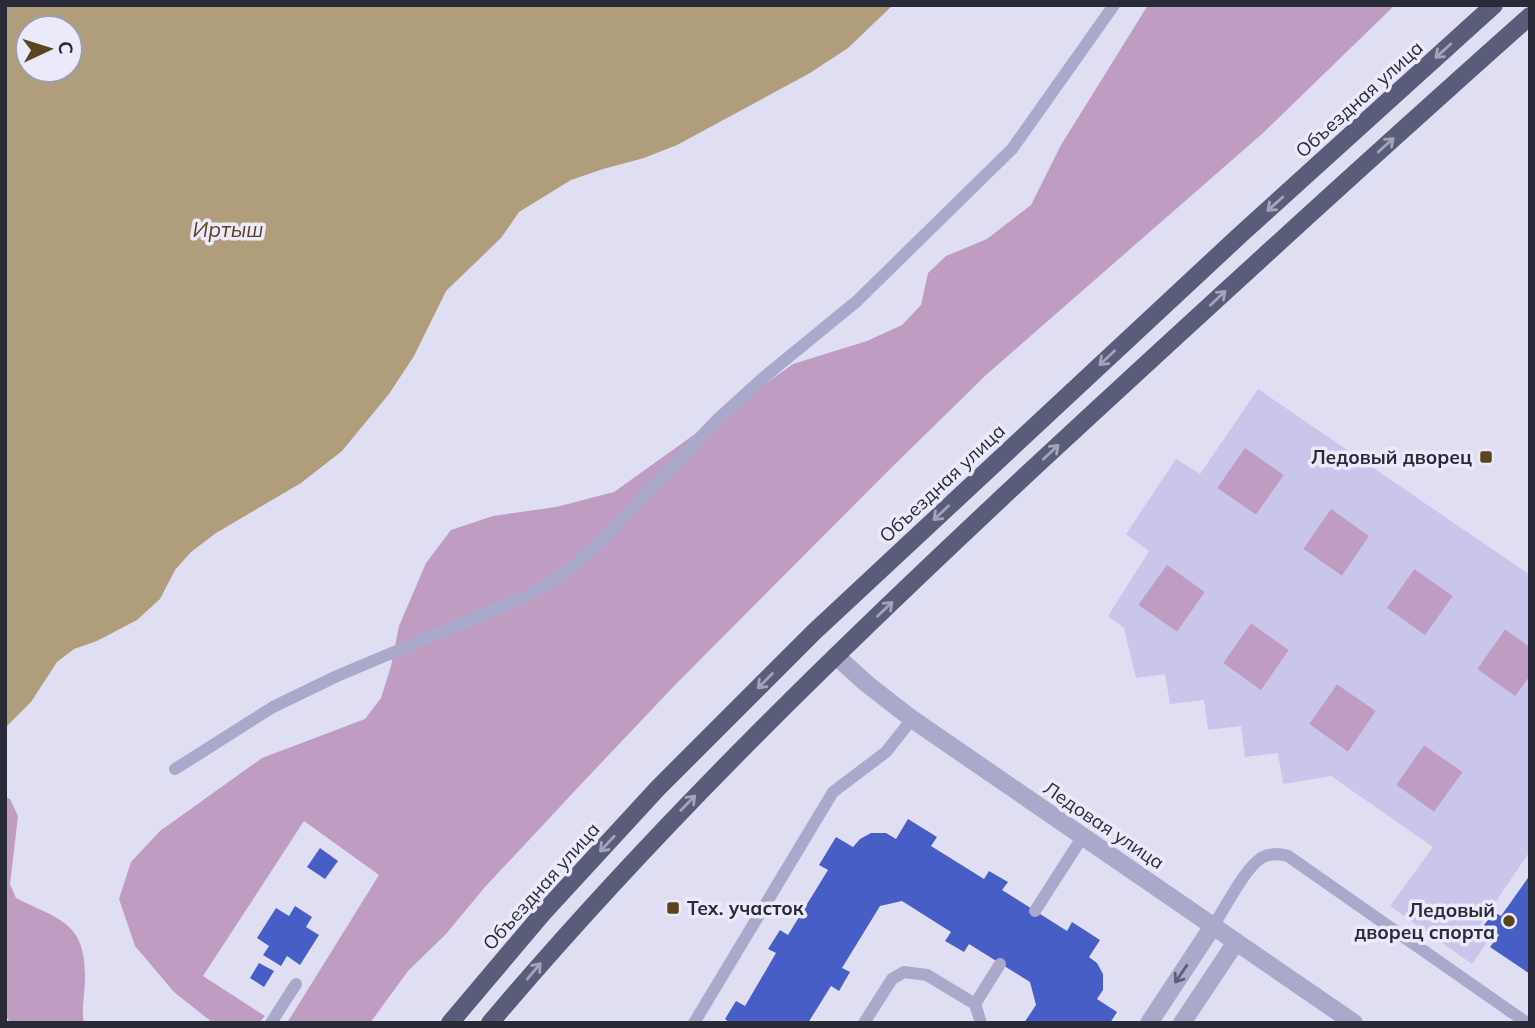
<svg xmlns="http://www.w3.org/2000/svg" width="1535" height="1028" font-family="Mulish,sans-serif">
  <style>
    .green { fill: #bf9dc2 }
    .plaza { fill: #cac5eb; fill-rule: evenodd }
    .water { fill: #b09d7c; fill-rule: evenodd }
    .building { fill: #485ec7 }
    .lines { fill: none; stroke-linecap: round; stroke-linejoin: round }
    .service { stroke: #aba9cb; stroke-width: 12 }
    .minor { stroke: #aba9cb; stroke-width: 18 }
    .primary { stroke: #5a5d7a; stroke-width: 18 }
    .oneway { stroke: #a3a4ba }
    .oneway2 { stroke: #5d5d73 }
    .poi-dot { fill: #5a451e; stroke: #eceafa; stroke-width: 2.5 }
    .labels { text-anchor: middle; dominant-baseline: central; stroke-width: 7; stroke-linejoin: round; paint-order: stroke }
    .street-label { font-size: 19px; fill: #292b38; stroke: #eceafa }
    .poi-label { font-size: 19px; font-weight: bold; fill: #292b38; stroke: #eceafa; text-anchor: end }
    .water-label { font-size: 21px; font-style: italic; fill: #5a451e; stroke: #eceafa }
  </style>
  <rect width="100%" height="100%" fill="#e0def3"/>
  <g class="green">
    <path d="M1148 5H1395L1263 133 986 375 888 471 675 685 585 780 485 887 446 934 408 971 370 1023H287L379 875 304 821 203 976 265 1016 259 1023H213L174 992 135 946 119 899 131 862 160 831 262 758 365 719 381 698 391 666 399 626 426 563 451 530 493 516 556 507 614 492 793 364 867 341 902 325 921 305 928 273 946 256 987 239 1031 205 1061 145Z"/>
    <path d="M1245 447 1284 475 1256 515 1217 488Z"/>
    <path d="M1331 508 1370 536 1342 576 1303 549Z"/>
    <path d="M1167 564 1205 592 1177 632 1138 605Z"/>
    <path d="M1415 568 1453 596 1425 636 1386 608Z"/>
    <path d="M1251 623 1289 650 1261 691 1223 663Z"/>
    <path d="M1505 629 1530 647V676L1515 697 1477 669Z"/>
    <path d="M1337 684 1376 711 1348 752 1309 724Z"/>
    <path d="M1424 745 1463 772 1434 812 1396 785Z"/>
    <path d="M5 797 10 799 18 816 10 884 16 898C59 920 86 921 85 979 85 993 81 1009 84 1023H10L5 1014Z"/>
  </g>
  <path class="plaza" d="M1258 389 1530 575V647L1505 629 1477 669 1515 696 1530 676V851L1480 925 1492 935 1472 964 1390 906 1433 847 1331 776 1283 784 1278 753 1245 757 1241 726 1208 730 1204 700 1170 704 1165 674 1136 678 1124 628 1108 616 1149 551 1126 534 1176 459 1200 474ZM1245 448 1284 475 1256 515 1217 488ZM1331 509 1369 536 1342 576 1303 549ZM1167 565 1205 592 1177 632 1138 605ZM1414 569 1453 596 1425 635 1387 608ZM1251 623 1289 650 1261 690 1223 663ZM1337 684 1376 711 1348 752 1309 724ZM1424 745 1463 772 1434 812 1396 785Z"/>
  <path class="water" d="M5 5H893L848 48 810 73 677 145 644 158 603 169 571 180 519 212 501 238 446 291 414 356 389 394 342 451 301 483 216 533 191 552 175 570 160 599 137 620 97 641 74 649 57 662 31 702 5 728ZM28 28H70V70H28Z"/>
  <g class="building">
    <path d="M908 819 937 837 931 846 984 879 989 871 1008 882 1002 890 1067 931 1072 922 1100 940 1089 957 1097 963 1103 974V990L1097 999 1117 1012 1110 1023H1024L1036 1005 1030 982 969 944 964 952 945 941 951 932 902 901 880 906 842 968 850 972 839 991 831 986 808 1023H730L725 1019 736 1001 745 1006 776 953 768 949 780 930 788 935 828 870 819 865 836 837 853 847 860 839 871 833H886L896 839Z"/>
    <path d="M320 848 338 861 325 879 307 867Z"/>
    <path d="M1530 875V974L1490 947 1499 935 1484 925 1494 912 1501 916Z"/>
    <path d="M295 906 312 917 306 927 319 935 300 965 287 956 281 966 263 955 269 946 257 938 276 908 289 916Z"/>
    <path d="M259 963 274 971 264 987 250 978Z"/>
  </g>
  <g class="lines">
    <g class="service">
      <path d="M175 769 273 707 337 676 527 596 562 575 596 546 718 419 763 378 857 301 1012 149 1114 5"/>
      <path d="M1035 911 1083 836"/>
      <path d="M1213 926C1226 907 1243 871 1261 858 1270 853 1278 853 1288 856L1527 1023"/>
      <path d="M975 1004 1000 964"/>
      <path d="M271 1023 296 984"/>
      <path d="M694 1023 833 792 886 752 912 719"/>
      <path d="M864 1023 892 979 904 972 927 975 975 1004 981 1023"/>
    </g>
    <g class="minor">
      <path d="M836 656 867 684 912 719 1354 1023"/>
      <path d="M1149 1023 1213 926"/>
      <path d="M1182 1023 1236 942"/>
    </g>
    <g class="primary">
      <path d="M450 1023 543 913 658 788 814 632 1239 236 1494 5"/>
      <path d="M490 1023C659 823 848 641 1040 462 1202 312 1365 163 1530 16"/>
    </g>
  </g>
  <defs><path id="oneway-shaft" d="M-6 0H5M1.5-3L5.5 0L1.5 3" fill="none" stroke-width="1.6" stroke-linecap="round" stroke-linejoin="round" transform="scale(1.75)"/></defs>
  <g class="oneway">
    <use href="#oneway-shaft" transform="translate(1443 51) rotate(138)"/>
    <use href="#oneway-shaft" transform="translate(1386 145) rotate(-42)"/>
    <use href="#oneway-shaft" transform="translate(1275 204) rotate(138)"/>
    <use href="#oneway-shaft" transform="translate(1218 298) rotate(-43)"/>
    <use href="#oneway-shaft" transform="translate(1107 358) rotate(137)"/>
    <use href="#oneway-shaft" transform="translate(1051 452) rotate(-43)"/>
    <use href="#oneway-shaft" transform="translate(941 513) rotate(137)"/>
    <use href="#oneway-shaft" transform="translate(885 609) rotate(-44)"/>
    <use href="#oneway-shaft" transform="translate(765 681) rotate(135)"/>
    <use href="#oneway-shaft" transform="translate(688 803) rotate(-46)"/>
    <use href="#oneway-shaft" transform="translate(607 844) rotate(133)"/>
    <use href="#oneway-shaft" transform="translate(534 971) rotate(-50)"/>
  </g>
  <use class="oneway2" href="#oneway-shaft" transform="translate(1181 974) rotate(124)"/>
  <g class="poi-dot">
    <rect x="1479" y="450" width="14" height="14" rx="3.5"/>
    <rect x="666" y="901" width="14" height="14" rx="3.5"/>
    <circle cx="1509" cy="921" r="7"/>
  </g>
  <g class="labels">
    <g class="street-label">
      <text transform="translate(1359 99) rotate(-42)">Объездная улица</text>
      <text transform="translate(942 483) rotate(-43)">Объездная улица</text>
      <text transform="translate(1104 825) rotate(34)">Ледовая улица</text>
      <text transform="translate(541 886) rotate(-48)">Объездная улица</text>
    </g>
    <g class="poi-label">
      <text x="1472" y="457">Ледовый дворец</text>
      <text x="687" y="908" text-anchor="start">Тех. участок</text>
      <text x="1495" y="910">Ледовый<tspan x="1495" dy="22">дворец спорта</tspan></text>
    </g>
    <g class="water-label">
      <text x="228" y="229">Иртыш</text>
    </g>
  </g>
  <rect width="1535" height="1028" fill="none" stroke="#292b38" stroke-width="14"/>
  <g transform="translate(49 49) rotate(86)"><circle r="33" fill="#eceafa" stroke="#9e9eac" stroke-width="2"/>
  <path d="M0-5L12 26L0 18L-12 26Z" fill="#5a451e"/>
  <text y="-10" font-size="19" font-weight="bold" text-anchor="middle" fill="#292b38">С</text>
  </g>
</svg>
